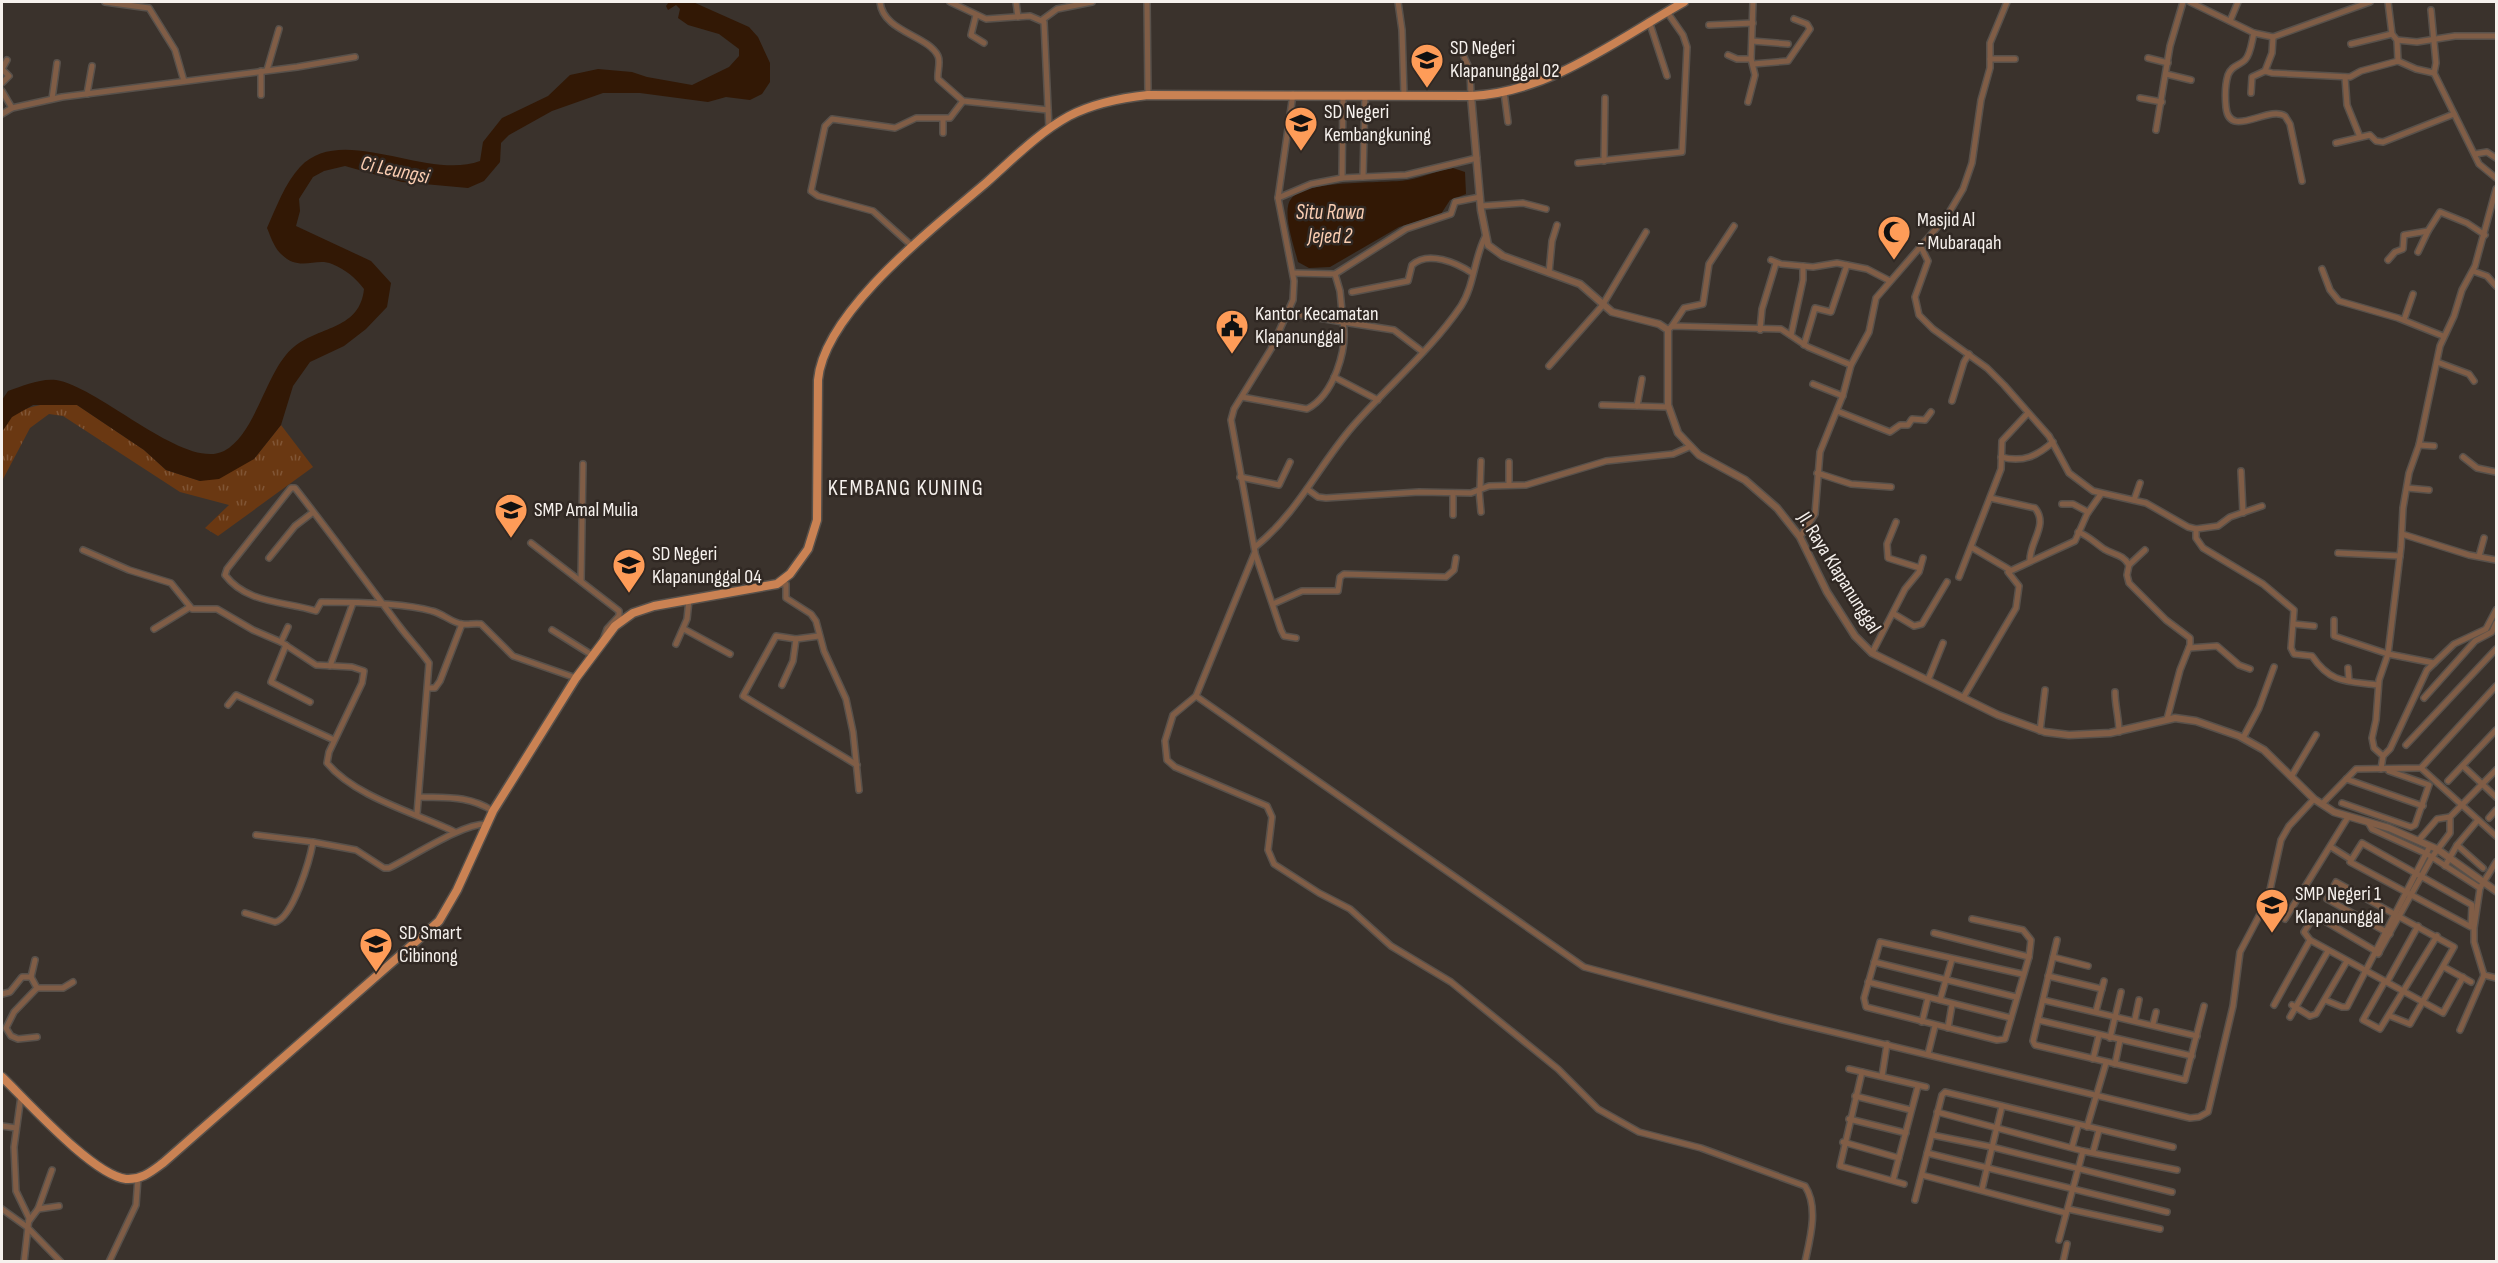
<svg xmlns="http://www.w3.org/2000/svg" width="2498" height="1263" font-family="'Sofia Sans Condensed',sans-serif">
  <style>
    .grass { fill: url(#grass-tufts) }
    .water { fill: #321805 }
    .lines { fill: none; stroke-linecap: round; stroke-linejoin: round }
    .minor-casing { stroke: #58514b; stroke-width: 8 }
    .tertiary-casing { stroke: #58514b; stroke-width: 9 }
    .primary-casing { stroke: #58514b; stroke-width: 11 }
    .minor { stroke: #805d46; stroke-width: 5 }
    .tertiary { stroke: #805d46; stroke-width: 6 }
    .primary { stroke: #ca8253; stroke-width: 8 }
    .labels { text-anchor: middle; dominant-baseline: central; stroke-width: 5; stroke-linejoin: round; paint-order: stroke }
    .poi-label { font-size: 20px; fill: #f6f1ed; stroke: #302823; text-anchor: start }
    .street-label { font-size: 20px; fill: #f6f1ed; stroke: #302823 }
    .water-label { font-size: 21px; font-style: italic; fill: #fbceb2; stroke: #302823 }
    .quarter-label { font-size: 22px; letter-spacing: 1.5px; fill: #f6f1ed; stroke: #302823 }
  </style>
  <defs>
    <pattern id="grass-tufts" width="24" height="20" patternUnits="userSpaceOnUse" patternTransform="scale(1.5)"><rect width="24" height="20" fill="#6a3812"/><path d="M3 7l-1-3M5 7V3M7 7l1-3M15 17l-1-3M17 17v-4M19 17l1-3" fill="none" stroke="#805535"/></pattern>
  </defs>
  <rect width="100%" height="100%" fill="#3a322c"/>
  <path class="grass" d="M60 403 77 405 144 450 166 470 200 481 254 459 281 425 313 467 218 536 205 528 229 505 180 492 63 416 49 414 30 428 2 481C2 466 0 448 2 434 7 408 39 404 60 403Z"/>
  <g class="water">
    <path d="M669 2H693L749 27 758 37 770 63V82L762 94 750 100 726 97 708 102 640 93H603L552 111 509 135 501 143 500 162 484 181 468 188 402 182 345 166 324 171 313 177 299 199 300 211 296 226 371 261 391 283 387 307 366 329 344 346 310 362 293 386 281 425 254 459 219 479 200 481 166 470 144 450 77 405H33L12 417 2 432V400L8 391C22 386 41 378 56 380 100 387 185 471 224 451 257 434 266 368 295 346 321 326 360 329 364 289 355 277 346 270 332 264 315 257 299 273 280 253 274 247 270 235 267 228 276 208 285 183 300 167 341 122 427 181 480 161L483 142 502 118 548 96 570 75 598 69 632 72 647 77 692 85 729 67 739 56V49L719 34 688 25 678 18 680 9 676 5 668 10 666 6Z"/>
    <path d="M1453 168 1465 172 1466 194 1450 200 1441 214 1399 227 1330 267 1309 268 1298 262C1295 249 1281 211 1291 199 1306 179 1383 184 1408 180 1424 177 1438 170 1453 168Z"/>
  </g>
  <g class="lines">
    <g class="minor-casing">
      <g id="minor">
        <path d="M105 2 149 8 175 50 184 81"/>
        <path d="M880 2C883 32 928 35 938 56 941 62 937 72 938 79L963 101 1048 110"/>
        <path d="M950 2 986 19 1030 16 1044 22 1049 129"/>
        <path d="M1016 2 1018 17"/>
        <path d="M1147 2 1148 95"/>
        <path d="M1398 2 1402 30 1404 95"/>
        <path d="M2190 2 2254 33 2273 37 2370 2"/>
        <path d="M2388 2 2392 34 2397 40 2417 42 2455 36H2496"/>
        <path d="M2431 10 2436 63 2434 73 2479 164 2496 178"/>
        <path d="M976 15 971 35 984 43"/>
        <path d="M1042 20 1057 9 1092 2"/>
        <path d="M1649 21 1667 76"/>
        <path d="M2230 21 2238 2"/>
        <path d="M1709 25 1753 23"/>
        <path d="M2254 33C2252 40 2251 54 2245 60 2239 66 2232 65 2228 75 2225 85 2225 97 2226 107 2229 140 2268 105 2285 116L2290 124 2302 181"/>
        <path d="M2273 37 2272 53 2265 71 2272 73 2350 77 2361 71 2398 61"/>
        <path d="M2397 40 2398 61"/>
        <path d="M1752 41 1788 44"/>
        <path d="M2351 44 2392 34"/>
        <path d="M1462 52 1470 70 1471 96"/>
        <path d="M1728 55 1737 59H1751"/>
        <path d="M2148 58 2168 63"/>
        <path d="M1990 59H2015"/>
        <path d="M2398 61 2416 69 2434 73"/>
        <path d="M1753 64 1788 61 1810 29 1807 24 1794 19"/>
        <path d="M267 70 279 29"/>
        <path d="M2166 74 2191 80"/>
        <path d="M2345 77 2347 105 2360 137"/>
        <path d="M2 83 9 76 2 69 7 60"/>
        <path d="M2 91 12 108"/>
        <path d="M1504 92 1508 122"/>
        <path d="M2251 93 2252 77 2265 71"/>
        <path d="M87 94 92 66"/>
        <path d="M1293 94 1278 198 1294 281 1293 300 1271 349 1234 409 1231 420 1255 552 1196 696 1173 715 1165 741 1167 760 1175 767 1267 806 1272 817 1268 850 1274 864 1319 893 1350 909 1391 946 1451 982 1558 1069 1598 1109 1639 1132 1701 1148 1805 1186C1819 1207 1810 1239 1805 1262"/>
        <path d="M261 95V71"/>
        <path d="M2140 98 2162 102"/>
        <path d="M52 99 57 63"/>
        <path d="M1748 102 1755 75 1751 59 1753 2"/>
        <path d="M2 114 12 108 62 97 297 67 355 57"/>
        <path d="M943 119V133"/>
        <path d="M2156 130 2170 46 2183 2"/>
        <path d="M2336 143 2370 135 2376 141 2383 142 2454 114"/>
        <path d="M2475 154 2487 152 2496 158"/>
        <path d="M1604 161 1605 98"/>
        <path d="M1578 163 1682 152 1687 47 1683 35 1667 12"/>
        <path d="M1363 177 1365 95"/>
        <path d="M1342 178 1343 95"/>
        <path d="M1278 198 1311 184 1342 178 1406 175 1477 158"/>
        <path d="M1481 206 1523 203 1546 209"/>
        <path d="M912 246 873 211 818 196 811 191 825 126 832 119 895 128 916 118H950L963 101"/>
        <path d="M1921 247 1928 261 1915 297 1919 315 1933 329 1987 368 2004 385 2049 436 2069 473 2093 491 2146 503 2188 527 2196 529V538L2203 548 2263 584 2294 610 2291 648 2294 654 2312 656C2331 684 2347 681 2378 685"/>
        <path d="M2418 252 2428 231"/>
        <path d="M1771 260 1781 264 1813 267 1837 263 1867 269 1890 281"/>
        <path d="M2388 260 2395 252 2403 249 2404 235 2428 231 2440 212 2467 223 2485 235"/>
        <path d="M2322 269 2330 290 2339 301 2398 318 2443 336"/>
        <path d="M2473 271 2487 276 2496 286"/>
        <path d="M1293 273 1335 274 1406 229 1451 214 1455 202 1480 197"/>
        <path d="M1549 273 1552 241 1557 225"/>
        <path d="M1335 274 1340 291 1343 322 1394 330 1423 352"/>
        <path d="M1352 292 1408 281 1412 265C1428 250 1457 263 1472 273"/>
        <path d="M2404 320 2413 294"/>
        <path d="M1672 326 1684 308 1703 304 1709 264 1734 226"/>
        <path d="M1668 330 1672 326 1781 329 1808 347 1851 365"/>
        <path d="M1760 330 1762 309 1776 263"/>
        <path d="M1791 335 1803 280V266"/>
        <path d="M1804 345 1815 308 1831 312 1847 265"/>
        <path d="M2437 362 2469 374 2474 381"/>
        <path d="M1549 366 1602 306 1646 232"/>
        <path d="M1334 377 1378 400"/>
        <path d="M1813 384 1843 396"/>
        <path d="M1242 397 1307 409C1334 395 1348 349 1343 322L1289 313"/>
        <path d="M1952 401 1964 362 1969 354"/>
        <path d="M1602 405 1668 407"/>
        <path d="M1637 406 1642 379"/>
        <path d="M1837 411 1890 432 1900 425H1908L1912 419 1925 420 1931 412"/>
        <path d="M2419 445 2434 446"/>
        <path d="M2001 457C2023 463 2037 456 2053 442"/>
        <path d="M2463 457 2477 468 2496 472"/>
        <path d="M2241 471 2243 513"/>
        <path d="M1817 473 1851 484 1891 487"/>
        <path d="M1240 477 1279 485 1290 462"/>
        <path d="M1509 485V462"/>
        <path d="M2407 488 2429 490"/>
        <path d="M1307 489 1318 497 1326 498 1419 492 1471 493 1489 486 1526 485 1606 461 1673 454 1689 447"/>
        <path d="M1480 489 1481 461"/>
        <path d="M1479 490 1481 512"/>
        <path d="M1453 493V515"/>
        <path d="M1990 498 2035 508C2049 525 2029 542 2030 561"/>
        <path d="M2134 500 2140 483"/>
        <path d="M2062 504H2073L2088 512"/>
        <path d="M1896 522 1887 544 1888 558 1920 568"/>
        <path d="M2196 529 2218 526 2230 517 2262 506"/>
        <path d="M2078 532C2089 536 2095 543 2104 549 2114 555 2123 554 2129 565L2127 575 2129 583 2166 620 2190 638V645L2180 670 2167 719"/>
        <path d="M2402 534 2469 555 2496 560"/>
        <path d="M1800 537 1815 514 1820 452 1843 395 1851 365 1869 332 1876 298 1947 216 1963 189 1972 163 1981 100 1990 68V43L2007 2"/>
        <path d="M531 543 619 611V616L607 629 603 640"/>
        <path d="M1255 547C1297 514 1319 465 1353 426 1388 386 1431 350 1461 306 1474 286 1474 259 1485 237"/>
        <path d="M1971 547 2010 570"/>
        <path d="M83 550 129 570 171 583 192 609H217L253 630 281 642 316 665 352 667 364 671 362 683 329 752 327 763C355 797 416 813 455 832"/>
        <path d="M1255 553 1281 630 1284 636 1296 638"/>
        <path d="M2338 553 2400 556"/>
        <path d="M2479 556 2484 538"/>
        <path d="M269 558 295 526 312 513"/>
        <path d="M2129 565 2145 550"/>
        <path d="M1959 577 2001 469 2002 441 2028 413"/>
        <path d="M581 581 583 464"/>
        <path d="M779 584H786V598L811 614 816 621 824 651 846 699 853 732 859 790"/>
        <path d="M1273 604 1302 591H1338L1340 577 1344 574 1446 577 1454 570 1456 558"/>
        <path d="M1894 614 1914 626 1922 624 1947 582"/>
        <path d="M2334 620V636L2388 654 2434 663"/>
        <path d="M2294 624 2314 626"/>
        <path d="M154 629 190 607"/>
        <path d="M684 629 730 654"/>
        <path d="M552 630 592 655"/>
        <path d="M819 636 796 639 776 636 743 696 857 765"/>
        <path d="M281 642 288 627"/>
        <path d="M676 644 687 619 689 600"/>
        <path d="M286 645 271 682 310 702"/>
        <path d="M2189 648 2217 646 2239 665 2250 669"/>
        <path d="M1872 653 1905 589 1919 572 1923 558"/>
        <path d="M330 666 353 603"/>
        <path d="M2348 668 2349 681"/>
        <path d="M1928 680 1943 643"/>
        <path d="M782 685 793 661 796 639"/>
        <path d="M428 688H435L440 681 462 624"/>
        <path d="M2115 692C2115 706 2119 718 2119 732"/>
        <path d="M1196 696 1584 967 1779 1019 2190 1118 2199 1117 2208 1112 2233 1006 2240 952 2268 899 2281 840 2289 826 2314 799"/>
        <path d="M1963 698 2016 608 2019 586 2008 572 2075 541 2087 514 2101 494"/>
        <path d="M2424 698 2475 641 2492 632 2496 623"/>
        <path d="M228 705 236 695 334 740"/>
        <path d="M2040 731 2045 690"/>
        <path d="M2243 738 2259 708 2274 667"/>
        <path d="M2406 745 2496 649"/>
        <path d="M2383 756 2390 749 2427 670 2454 644 2486 629 2496 610"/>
        <path d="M2463 766 2496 797"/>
        <path d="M2421 768 2496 836"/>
        <path d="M2381 769 2383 756 2374 748 2372 738 2376 720 2379 680 2388 654 2401 547 2403 508 2409 473 2419 445 2440 346 2454 316 2462 290 2475 266 2496 189"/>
        <path d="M2291 777 2316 735"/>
        <path d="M2346 779 2423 806"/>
        <path d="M2448 781 2496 730"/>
        <path d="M419 797C446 798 468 795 493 811"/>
        <path d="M2342 803 2411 827 2415 825 2429 785 2389 771"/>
        <path d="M2322 804 2356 769 2421 768 2496 686"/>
        <path d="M417 814 429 663C420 650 409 639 400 627 365 580 331 534 295 488H291L227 569 225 575C247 604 284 601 316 611L321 602C351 602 404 603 432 611 442 613 452 623 462 624 468 625 474 623 481 624L513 656 576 678"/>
        <path d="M2489 818 2496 810"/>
        <path d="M2368 822 2372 829 2427 854 2480 888"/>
        <path d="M256 835 313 842"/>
        <path d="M2419 840 2437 819 2450 817 2496 770"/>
        <path d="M2362 843 2472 905 2471 927 2350 862Z"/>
        <path d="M2457 845 2483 868"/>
        <path d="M2331 847 2350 859"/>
        <path d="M2496 862 2480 888 2474 928V942L2484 975 2496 978"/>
        <path d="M2445 866 2457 845 2478 820"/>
        <path d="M245 913 275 922C293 918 310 859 313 842L356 850 384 868H389C414 856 461 824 486 824"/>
        <path d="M1972 919 2023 930 2031 940 2029 957 2005 1039 1997 1040 1866 1007 1864 998 1880 942 2022 974"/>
        <path d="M2285 919 2348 817"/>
        <path d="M1934 933 2029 957"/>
        <path d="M2390 934 2327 899 2336 882 2454 947 2410 1024 2390 1016"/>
        <path d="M2057 940 2033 1041 2035 1045 2185 1080 2204 1006"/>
        <path d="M2379 953 2318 917 2313 918 2304 932 2310 940 2443 1013 2463 977"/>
        <path d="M2378 954 2432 857 2450 833V817"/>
        <path d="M2053 957 2088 966"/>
        <path d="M1874 962 2016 997"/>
        <path d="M2444 967 2471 982"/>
        <path d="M2048 976 2102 989"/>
        <path d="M31 977 37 988 14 1012 6 1028 11 1036 18 1039 37 1037"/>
        <path d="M2385 981 2363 1020 2380 1029 2437 936"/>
        <path d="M1868 982 2011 1018"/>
        <path d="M2387 982 2418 926"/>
        <path d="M37 988H63L73 982"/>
        <path d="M2 994 10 992 22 977H31L35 960"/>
        <path d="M1940 1000 1952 959"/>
        <path d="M2043 1000 2197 1036"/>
        <path d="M2325 1000 2342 1007H2347L2430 846"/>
        <path d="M2274 1005 2310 940"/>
        <path d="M2292 1005 2310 1016 2316 1014 2347 961"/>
        <path d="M2096 1011 2104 981"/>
        <path d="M2290 1017 2328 951"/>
        <path d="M2135 1019 2139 1000"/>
        <path d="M2038 1020 2192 1056"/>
        <path d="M1922 1022 1928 998"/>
        <path d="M2153 1024 2156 1012"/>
        <path d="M1948 1028 1952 1005"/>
        <path d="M2460 1030 2484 975"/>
        <path d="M2110 1038 2121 992"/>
        <path d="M1928 1054 1935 1026"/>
        <path d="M2093 1059 2099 1035"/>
        <path d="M2115 1064 2120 1040"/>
        <path d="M1849 1069 1926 1087"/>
        <path d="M1862 1072 1840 1166 1904 1184"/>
        <path d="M1882 1076 1887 1044"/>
        <path d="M21 1096 14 1147 16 1191 29 1218 24 1262"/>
        <path d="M1855 1096 1911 1110"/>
        <path d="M1937 1112 2083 1151 2177 1170"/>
        <path d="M1849 1119 1906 1133"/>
        <path d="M2 1126 16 1128"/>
        <path d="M2087 1127 2106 1063"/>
        <path d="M1932 1135 1992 1147 2172 1192"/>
        <path d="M1843 1142 1899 1158"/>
        <path d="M2072 1147 2078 1126"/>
        <path d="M2093 1152 2099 1130"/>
        <path d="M1927 1153 2167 1212"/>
        <path d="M1922 1175 2066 1213"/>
        <path d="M1893 1180 1918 1086"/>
        <path d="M1982 1189 2002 1106"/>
        <path d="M1915 1200 1942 1095 1945 1092 2173 1147"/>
        <path d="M2 1209 27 1227 61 1262"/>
        <path d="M38 1209 59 1206"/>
        <path d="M2068 1209 2160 1229"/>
        <path d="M29 1221 38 1209 52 1170"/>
        <path d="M2059 1240 2083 1151"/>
        <path d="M109 1262 136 1205 138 1178"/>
        <path d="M2063 1262 2067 1244"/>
      </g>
    </g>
    <g class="tertiary-casing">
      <path id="tertiary" d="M1471 96 1481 210 1488 245 1503 256 1580 284 1612 312 1659 324 1668 330V405L1678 433 1699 455 1745 480 1777 508 1800 537 1827 592 1855 636 1872 653 1998 715 2045 732 2069 735 2110 733 2175 718 2196 721 2239 736 2264 750 2314 799 2334 812 2389 828 2437 849 2496 891"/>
    </g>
    <g class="primary-casing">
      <path id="primary" d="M2 1077C28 1102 93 1175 126 1179 142 1180 152 1171 163 1163L429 930 439 921 457 890 493 811 576 678 615 626 633 613 654 606 777 584 790 574 808 549 817 520 818 380C824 311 937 225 987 182 1013 159 1038 133 1069 116 1094 103 1120 98 1148 95L1471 96C1549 93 1618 39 1684 2"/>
    </g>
    <use href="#minor" class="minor"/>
    <use href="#tertiary" class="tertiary"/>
    <use href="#primary" class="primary"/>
  </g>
  <defs>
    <g id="school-pin" transform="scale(1.725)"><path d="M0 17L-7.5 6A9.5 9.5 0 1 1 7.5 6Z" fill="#fe9c58" stroke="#302823"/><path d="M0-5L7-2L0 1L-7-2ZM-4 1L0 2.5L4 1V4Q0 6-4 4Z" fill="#111"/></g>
    <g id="mosque-pin" transform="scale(1.725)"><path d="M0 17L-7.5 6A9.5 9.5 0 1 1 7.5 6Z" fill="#fe9c58" stroke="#302823"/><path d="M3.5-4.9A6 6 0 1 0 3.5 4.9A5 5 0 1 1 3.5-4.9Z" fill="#111"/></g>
    <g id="civic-pin" transform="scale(1.725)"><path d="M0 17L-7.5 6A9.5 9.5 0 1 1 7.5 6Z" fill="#fe9c58" stroke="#302823"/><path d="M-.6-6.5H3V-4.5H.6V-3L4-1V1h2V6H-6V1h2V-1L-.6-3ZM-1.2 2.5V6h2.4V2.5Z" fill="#111"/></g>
  </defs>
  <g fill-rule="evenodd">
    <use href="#school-pin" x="1427" y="60"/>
    <use href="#school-pin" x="1301" y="123"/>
    <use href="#mosque-pin" x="1894" y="232"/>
    <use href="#civic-pin" x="1232" y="326"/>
    <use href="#school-pin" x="511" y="510"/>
    <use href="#school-pin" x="629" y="565"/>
    <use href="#school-pin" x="2272" y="905"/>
    <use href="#school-pin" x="376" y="944"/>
  </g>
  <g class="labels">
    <g class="poi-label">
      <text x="1450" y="48">SD Negeri<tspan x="1450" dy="23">Klapanunggal 02</tspan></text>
      <text x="1324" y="112">SD Negeri<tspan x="1324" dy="23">Kembangkuning</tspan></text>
      <text x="1917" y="220">Masjid Al<tspan x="1917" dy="23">- Mubaraqah</tspan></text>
      <text x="1255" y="314">Kantor Kecamatan<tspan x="1255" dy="23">Klapanunggal</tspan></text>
      <text x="534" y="510">SMP Amal Mulia</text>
      <text x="652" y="554">SD Negeri<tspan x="652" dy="23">Klapanunggal 04</tspan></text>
      <text x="2295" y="894">SMP Negeri 1<tspan x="2295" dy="23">Klapanunggal</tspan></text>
      <text x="399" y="933">SD Smart<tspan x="399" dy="23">Cibinong</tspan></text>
    </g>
    <g class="street-label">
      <text transform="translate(1839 573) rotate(58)">Jl. Raya Klapanunggal</text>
    </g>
    <g class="water-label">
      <text transform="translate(395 170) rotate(12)">Ci Leungsi</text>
      <text x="1330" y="212">Situ Rawa<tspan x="1330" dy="24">Jejed 2</tspan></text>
    </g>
    <g class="quarter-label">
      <text x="906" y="488">KEMBANG KUNING</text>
    </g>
  </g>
  <rect width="2498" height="1263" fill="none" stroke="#f6f1ed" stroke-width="6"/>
</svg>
